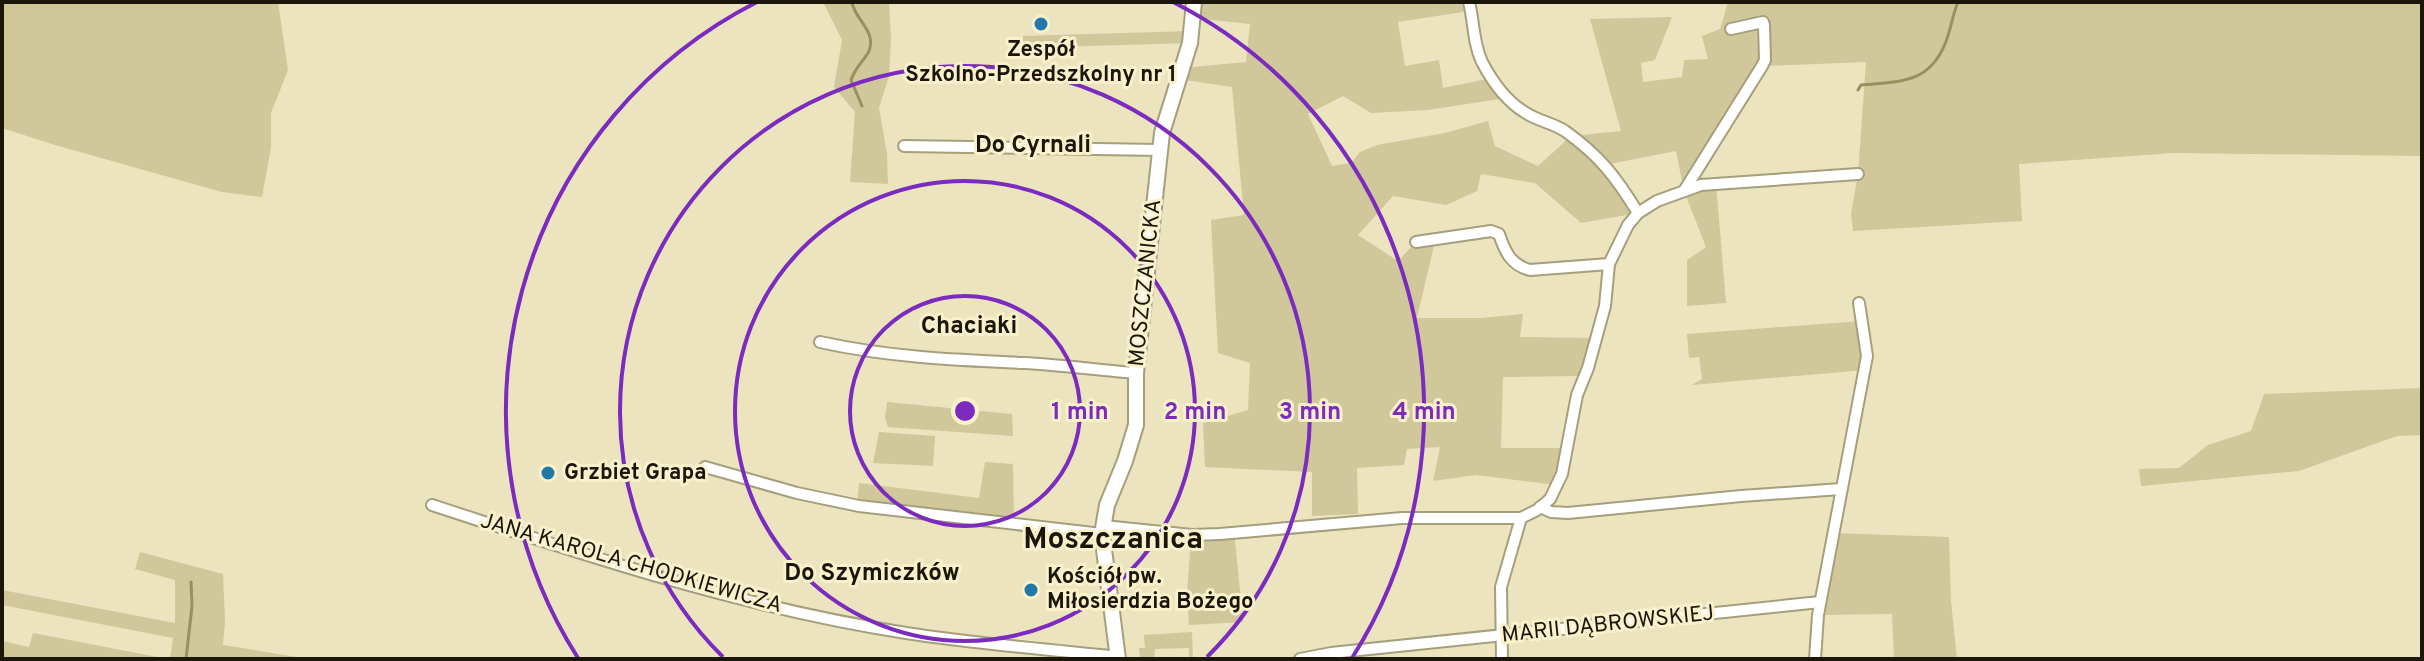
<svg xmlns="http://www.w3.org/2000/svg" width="2424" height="661" font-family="Overpass,sans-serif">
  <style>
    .green { fill: #d0c79a }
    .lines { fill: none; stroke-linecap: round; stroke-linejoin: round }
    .stream { stroke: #9a905d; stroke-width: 3 }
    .street-casing { stroke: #a69f7c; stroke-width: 14 }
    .secondary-casing { stroke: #a69f7c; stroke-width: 18 }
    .street { stroke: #fff; stroke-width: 10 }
    .secondary { stroke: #fff; stroke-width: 14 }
    .ring { fill: none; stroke: #7b2cbf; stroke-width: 4 }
    .poi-dot { fill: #2179a8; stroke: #f9f1cc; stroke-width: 3 }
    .labels { text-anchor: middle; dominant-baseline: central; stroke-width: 6; stroke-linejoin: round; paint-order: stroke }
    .poi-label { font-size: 22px; font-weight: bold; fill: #1a170a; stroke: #f9f1cc; text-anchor: start }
    .street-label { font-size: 22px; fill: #1a170a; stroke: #f9f1cc }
    .neighbourhood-label { font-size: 24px; font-weight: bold; fill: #1a170a; stroke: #f9f1cc }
    .district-label { font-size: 30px; font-weight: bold; fill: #1a170a; stroke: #f9f1cc }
    .centre { fill: #7b2cbf; stroke: #f9f1cc; stroke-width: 4 }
    .ring-label { font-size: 24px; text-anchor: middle; font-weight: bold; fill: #7b2cbf; stroke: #f9f1cc; stroke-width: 6; stroke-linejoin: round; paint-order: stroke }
  </style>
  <rect width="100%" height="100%" fill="#ebe4bf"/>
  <g class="green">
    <path d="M2 2H278L288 70 271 113V148L262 197 222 192 55 145 2 128Z"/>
    <path d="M823 2H889L891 39 889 76 879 108 887 154 888 184 850 182 855 112 834 87 842 40Z"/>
    <path d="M1194 2H1467L1469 11 1398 22 1405 66 1439 60 1443 88 1492 78 1506 98 1428 110 1371 113 1343 96 1308 114 1332 166 1351 163 1360 152 1377 145 1445 133 1488 121 1495 146 1538 166 1571 136 1621 131 1590 19 1672 17 1655 60 1641 63 1643 82 1682 77 1684 60 1708 59 1702 36 1720 29 1728 2H2422V156L2174 153 2019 164 2022 221 1853 231 1851 214 1858 174 1866 62 1762 66 1684 190 1716 184 1726 303 1687 306V260L1706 247 1684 191 1676 151 1605 165 1638 213 1581 223 1535 183 1481 174 1477 191 1446 205 1393 196 1358 235 1398 261 1416 242 1435 241 1417 318H1482L1523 314 1520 337 1592 338 1579 376 1503 377 1501 448H1567L1557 485 1476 475 1433 481 1440 447 1407 449 1404 465 1357 468 1358 514 1312 516V472L1205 467 1203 423 1248 410 1250 363 1218 353 1211 220 1244 215 1232 87 1178 79 1182 68 1246 62 1250 24 1193 18Z"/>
    <path d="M1191 31 1190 43 1023 48V36Z"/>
    <path d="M1862 321 1865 370 1692 385 1702 379 1699 357 1689 358 1687 334Z"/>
    <path d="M2422 388V435L2397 436 2299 471 2141 486 2139 469 2179 468 2208 445 2251 431 2264 394Z"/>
    <path d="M887 402 1012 414 1013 436 888 427 885 418Z"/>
    <path d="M879 432 935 436 933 466 873 463Z"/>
    <path d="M985 462 1013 464 1014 525 857 504 859 483 979 498Z"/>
    <path d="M1833 533 1949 537 1951 601 1957 659H1894L1892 614 1818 615Z"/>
    <path d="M1191 539 1235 540 1243 622 1189 625 1187 592Z"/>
    <path d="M140 552 223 574 225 620 223 645 297 657V659H170L173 638 2 605V590L175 623V580L135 569Z"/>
    <path d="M1192 632 1193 659H1189V648L1155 649 1154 659H1140L1139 648H1145L1144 635Z"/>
    <path d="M33 633 168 659 2 657V641L29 647Z"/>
  </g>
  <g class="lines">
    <g class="stream">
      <path d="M852 2C854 19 877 31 869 51 864 61 856 66 851 80L862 106"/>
      <path d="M1858 90 1861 85C1898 81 1928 85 1945 44 1951 30 1952 16 1958 2"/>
      <path d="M186 659 192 606 191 582"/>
    </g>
    <g class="street-casing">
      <g id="street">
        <path d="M1469 2C1474 22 1473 43 1482 62 1492 81 1507 102 1526 113 1538 121 1553 123 1565 131 1600 156 1616 177 1638 213"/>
        <path d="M904 146 1160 150"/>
        <path d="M1684 191 1762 66 1765 60 1764 25 1763 22 1731 29"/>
        <path d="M1416 242 1491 231 1499 234C1505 252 1511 265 1530 270L1609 264"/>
        <path d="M820 342C887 357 956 360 1024 363 1061 365 1098 370 1136 373"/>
        <path d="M705 467 797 493 859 506 1102 534"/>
        <path d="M432 505C587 556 744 608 906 633 976 644 1047 649 1118 657"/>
        <path d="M1540 507 1551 512 1568 513 1741 496 1841 489"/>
        <path d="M1104 526 1192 535 1220 534 1402 518H1521L1537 510 1550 499 1562 474 1577 395 1588 368 1605 306 1609 264 1628 225 1638 213 1657 201 1701 185 1858 174"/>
        <path d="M1300 659 1331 653 1820 602"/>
        <path d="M1502 659 1501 587 1521 518"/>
        <path d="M1815 659 1818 615 1867 356 1859 303"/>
      </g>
    </g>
    <g class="secondary-casing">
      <path id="secondary" d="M1118 659 1102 534 1107 505 1125 461 1136 425V373L1162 133 1190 43 1194 2"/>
    </g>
    <use href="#street" class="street"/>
    <use href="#secondary" class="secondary"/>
  </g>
  <g class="ring">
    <circle cx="965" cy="411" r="115"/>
    <circle cx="965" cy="411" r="230"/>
    <path d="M723 657A345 345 0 1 1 1207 657"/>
    <path d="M578 658A459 459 0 0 1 757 2M1173 2A459 459 0 0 1 1352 658"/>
  </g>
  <g class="poi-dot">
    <circle cx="1041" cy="24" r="8"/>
    <circle cx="548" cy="473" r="8"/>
    <circle cx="1031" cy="590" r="8"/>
  </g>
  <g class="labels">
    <g class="poi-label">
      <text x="1041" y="50" text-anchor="middle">Zespół<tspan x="1041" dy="25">Szkolno-Przedszkolny nr 1</tspan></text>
      <text x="564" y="473">Grzbiet Grapa</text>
      <text x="1047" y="577">Kościół pw.<tspan x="1047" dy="25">Miłosierdzia Bożego</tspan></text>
    </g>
    <g class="street-label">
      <text transform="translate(1146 283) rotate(-84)">MOSZCZANICKA</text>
      <text transform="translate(631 564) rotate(16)">JANA KAROLA CHODKIEWICZA</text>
      <text transform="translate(1608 625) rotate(-6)">MARII DĄBROWSKIEJ</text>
    </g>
    <g class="neighbourhood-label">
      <text x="1033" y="146">Do Cyrnali</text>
      <text x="969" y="327">Chaciaki</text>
      <text x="872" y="574">Do Szymiczków</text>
    </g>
    <g class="district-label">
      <text x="1113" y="540">Moszczanica</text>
    </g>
  </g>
  <circle cx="965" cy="411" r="12" class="centre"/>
  <g class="ring-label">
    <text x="1080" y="419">1 min</text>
    <text x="1195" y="419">2 min</text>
    <text x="1310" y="419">3 min</text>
    <text x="1424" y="419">4 min</text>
  </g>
  <rect width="2424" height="661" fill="none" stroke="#1a170a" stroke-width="8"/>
</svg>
